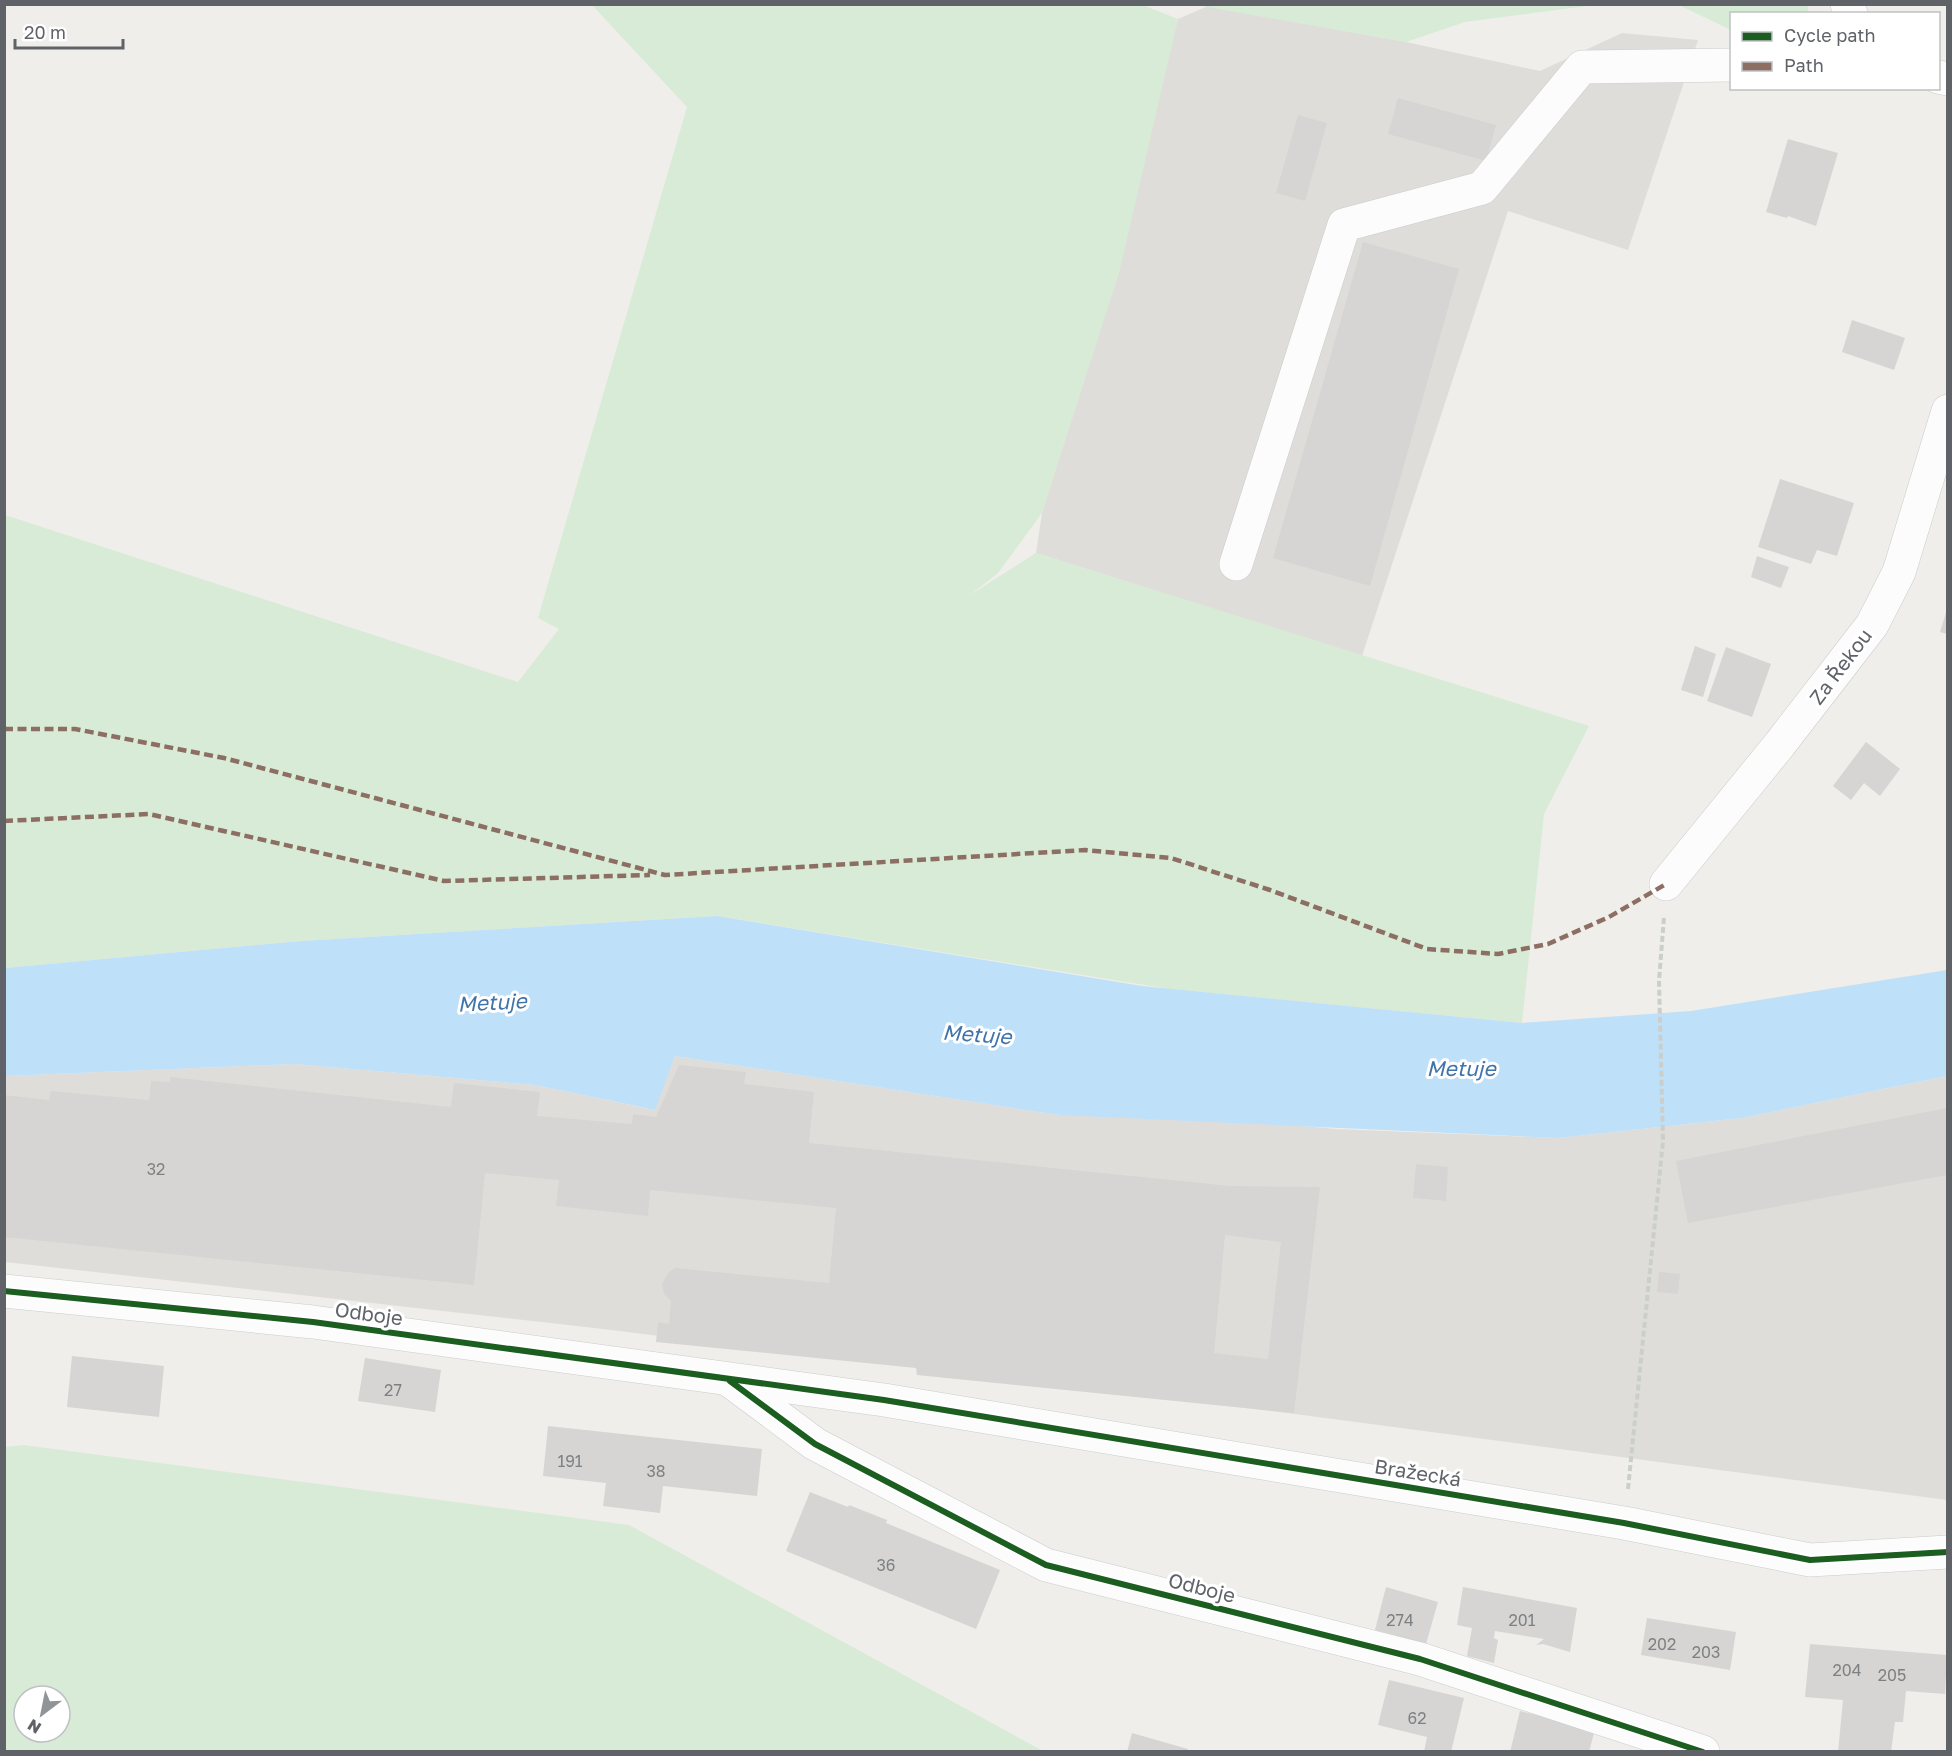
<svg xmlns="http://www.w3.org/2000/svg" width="1952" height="1756" font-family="'Golos Text',sans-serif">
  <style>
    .industrial { fill: #dfddda }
    .green { fill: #d8ebd6; fill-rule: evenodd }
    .water { fill: #bfe0f9 }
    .building { fill: #d6d5d3; fill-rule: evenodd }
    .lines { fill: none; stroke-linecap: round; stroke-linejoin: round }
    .minor-casing { stroke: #cbcccc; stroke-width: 34 }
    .path { stroke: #cacfcc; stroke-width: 4; stroke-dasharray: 6 3; stroke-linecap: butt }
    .minor { stroke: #fdfcfc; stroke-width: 33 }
    .quiet { stroke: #8d6e63; stroke-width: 4.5; stroke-dasharray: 9 4.5; stroke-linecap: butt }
    .cycleway-casing { stroke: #fff; stroke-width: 10 }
    .cycleway { stroke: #1b5e20; stroke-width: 6 }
    .labels { text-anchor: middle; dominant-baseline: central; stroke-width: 6; stroke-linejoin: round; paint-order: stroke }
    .number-label { font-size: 16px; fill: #7e8184 }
    .street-label { font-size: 20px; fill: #5f6368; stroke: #fff }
    .water-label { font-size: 21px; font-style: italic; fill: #4174aa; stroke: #fff }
  </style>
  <rect width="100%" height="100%" fill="#efeeea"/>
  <g class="industrial">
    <path d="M1208 6 1406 42 1540 71 1622 33 1698 40 1628 250 1508 211 1362 656 1036 553 1042 513 1178 19Z"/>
    <path d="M675 1056 1059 1115H1182L1336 1129 1558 1138 1742 1118 1947 1076V1500L1295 1414 586 1327 5 1262 4 1076 295 1064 535 1085 654 1110Z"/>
  </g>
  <g class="green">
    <path d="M1140 4 1178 19 1119 273 1042 513 998 573 970 595 1036 553 1589 726 1544 814 1522 1023 1170 989 717 916 301 941 5 968V515L518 682 559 629 538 618 687 107 592 5Z"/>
    <path d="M1196 5 1594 4V5L1465 22 1406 42Z"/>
    <path d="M1679 5H1808V13L1732 14 1731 30Z"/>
    <path d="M24 1445 629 1525 1043 1751H5V1447ZM24 1696H60V1732H24Z"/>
  </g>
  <path class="water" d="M717 916 1142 986 1522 1023 1691 1011 1947 970V1076L1742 1118 1558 1138 1059 1115 675 1056 655 1110 535 1085 295 1064 5 1076V968L301 941Z"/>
  <g class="building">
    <path d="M1398 98 1496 125 1486 161 1388 134Z"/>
    <path d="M1298 115 1327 123 1305 201 1276 193Z"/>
    <path d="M1788 139 1838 153 1816 226 1788 216 1787 218 1766 212Z"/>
    <path d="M1363 242 1459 269 1370 586 1273 558Z"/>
    <path d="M1852 320 1905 338 1894 370 1842 352Z"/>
    <path d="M1780 479 1854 503 1837 556 1817 550 1811 564 1758 547Z"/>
    <path d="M1757 556 1789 567 1781 588 1751 577Z"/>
    <path d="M1947 609V634L1940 632Z"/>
    <path d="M1695 646 1716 654 1703 697 1681 690Z"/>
    <path d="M1726 647 1771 664 1752 717 1707 701Z"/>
    <path d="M1866 742 1900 769 1880 796 1864 783 1851 800 1833 786Z"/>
    <path d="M679 1065 746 1072 744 1084 814 1092 809 1143 1230 1186 1320 1187 1294 1413 917 1375 916 1368 656 1342 658 1322 669 1324 671 1301 664 1294 662 1284 668 1273 675 1268 829 1283 836 1208 650 1190 648 1216 556 1206 559 1180 485 1173 474 1285 4 1237V1095L49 1100 51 1091 149 1100 151 1081 170 1082V1077L451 1107 454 1083 540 1092 537 1116 632 1124 633 1114 656 1117ZM1225 1235 1281 1242 1268 1359 1214 1353Z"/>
    <path d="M1947 1108V1175L1688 1223 1676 1161Z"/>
    <path d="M1416 1164 1448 1167 1446 1201 1413 1198Z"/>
    <path d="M1659 1272 1680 1274 1678 1294 1657 1292Z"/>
    <path d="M72 1356 164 1366 159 1417 67 1407Z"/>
    <path d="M365 1358 441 1370 435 1412 358 1401Z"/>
    <path d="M548 1426 762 1449 757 1496 663 1486 660 1513 603 1506 606 1483 543 1476Z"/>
    <path d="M810 1492 848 1507 849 1505 887 1520 886 1523 1000 1570 976 1629 786 1551Z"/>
    <path d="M1386 1587 1438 1602 1426 1644 1375 1630Z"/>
    <path d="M1463 1587 1577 1608 1570 1652 1543 1644 1536 1645 1544 1639 1495 1631 1494 1638 1498 1640 1494 1663 1467 1656 1472 1628 1457 1625Z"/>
    <path d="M1647 1618 1736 1632 1730 1670 1641 1655Z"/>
    <path d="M1810 1644 1947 1655 1945 1694 1906 1691 1903 1722H1895L1891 1752H1838L1843 1700 1805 1697Z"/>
    <path d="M1389 1680 1464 1698 1451 1752H1424L1427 1737 1378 1725Z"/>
    <path d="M1520 1711 1595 1729 1589 1752H1510Z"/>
    <path d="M1132 1733 1188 1749 1187 1752H1127Z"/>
  </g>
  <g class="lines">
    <g class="minor-casing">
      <g id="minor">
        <path d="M1847 4 1851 14"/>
        <path d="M1938 77 1948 79"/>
        <path d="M1236 564 1344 225 1482 188 1582 67 1732 65"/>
        <path d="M1666 884 1780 744 1872 625 1899 572 1948 411"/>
        <path d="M4 1291 313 1322 884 1400 1624 1523 1810 1560 1948 1552"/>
        <path d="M729 1380 815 1444 1046 1565 1420 1659 1703 1752"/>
      </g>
    </g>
    <path class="path" d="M1628 1489 1663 1141 1659 981 1664 917"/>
    <use href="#minor" class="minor"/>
    <g class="quiet">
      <path d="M4 729H75L224 758 665 875 1085 850 1171 858 1270 890 1427 949 1498 954 1548 944 1609 917 1666 884"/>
      <path d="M4 821 149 814 444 881 650 875"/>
    </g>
    <g class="cycleway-casing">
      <g id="cycleway">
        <path d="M4 1291 313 1322 884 1400 1624 1523 1810 1560 1948 1552"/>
        <path d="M730 1381 815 1444 1046 1565 1420 1659 1703 1752"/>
      </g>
    </g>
    <use href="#cycleway" class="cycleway"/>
  </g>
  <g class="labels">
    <g class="number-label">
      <text x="156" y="1169">32</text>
      <text x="393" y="1390">27</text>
      <text x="570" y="1461">191</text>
      <text x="656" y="1471">38</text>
      <text x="886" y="1565">36</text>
      <text x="1400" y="1620">274</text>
      <text x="1522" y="1620">201</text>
      <text x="1662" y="1644">202</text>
      <text x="1706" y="1652">203</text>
      <text x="1847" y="1670">204</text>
      <text x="1892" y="1675">205</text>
      <text x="1417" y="1718">62</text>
    </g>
    <g class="street-label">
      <text transform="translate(1840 666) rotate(-53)">Za Řekou</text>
      <text transform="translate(369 1313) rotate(8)">Odboje</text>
      <text transform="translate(1418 1472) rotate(9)">Bražecká</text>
      <text transform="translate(1202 1587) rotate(14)">Odboje</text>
    </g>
    <g class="water-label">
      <text transform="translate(492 1002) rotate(-3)">Metuje</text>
      <text transform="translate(977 1034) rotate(4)">Metuje</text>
      <text x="1461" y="1068">Metuje</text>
    </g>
  </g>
  <rect width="1952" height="1756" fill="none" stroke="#5f6368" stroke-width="12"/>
  <rect x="1730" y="12" width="210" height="78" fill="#ffffff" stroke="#bfc1c3" stroke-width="1.5"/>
  <rect x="1742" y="32" width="30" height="9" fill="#1b5e20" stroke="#bfc1c3" stroke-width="1.5"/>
  <text x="1784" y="42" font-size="18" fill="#5f6368">Cycle path</text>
  <rect x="1742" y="62" width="30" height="9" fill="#8d6e63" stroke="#bfc1c3" stroke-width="1.5"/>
  <text x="1784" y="72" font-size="18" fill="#5f6368">Path</text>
  <g transform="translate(42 1714) rotate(212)"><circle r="28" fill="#ffffff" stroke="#bfc1c3" stroke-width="1.5"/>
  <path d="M0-4.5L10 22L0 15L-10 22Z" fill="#919496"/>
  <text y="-9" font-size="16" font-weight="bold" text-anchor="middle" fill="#5f6368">N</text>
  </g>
  <path d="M15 39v9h108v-9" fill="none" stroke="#5f6368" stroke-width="3"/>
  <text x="24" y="39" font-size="18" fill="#5f6368" stroke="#ffffff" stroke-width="4.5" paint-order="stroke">20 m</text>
</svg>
